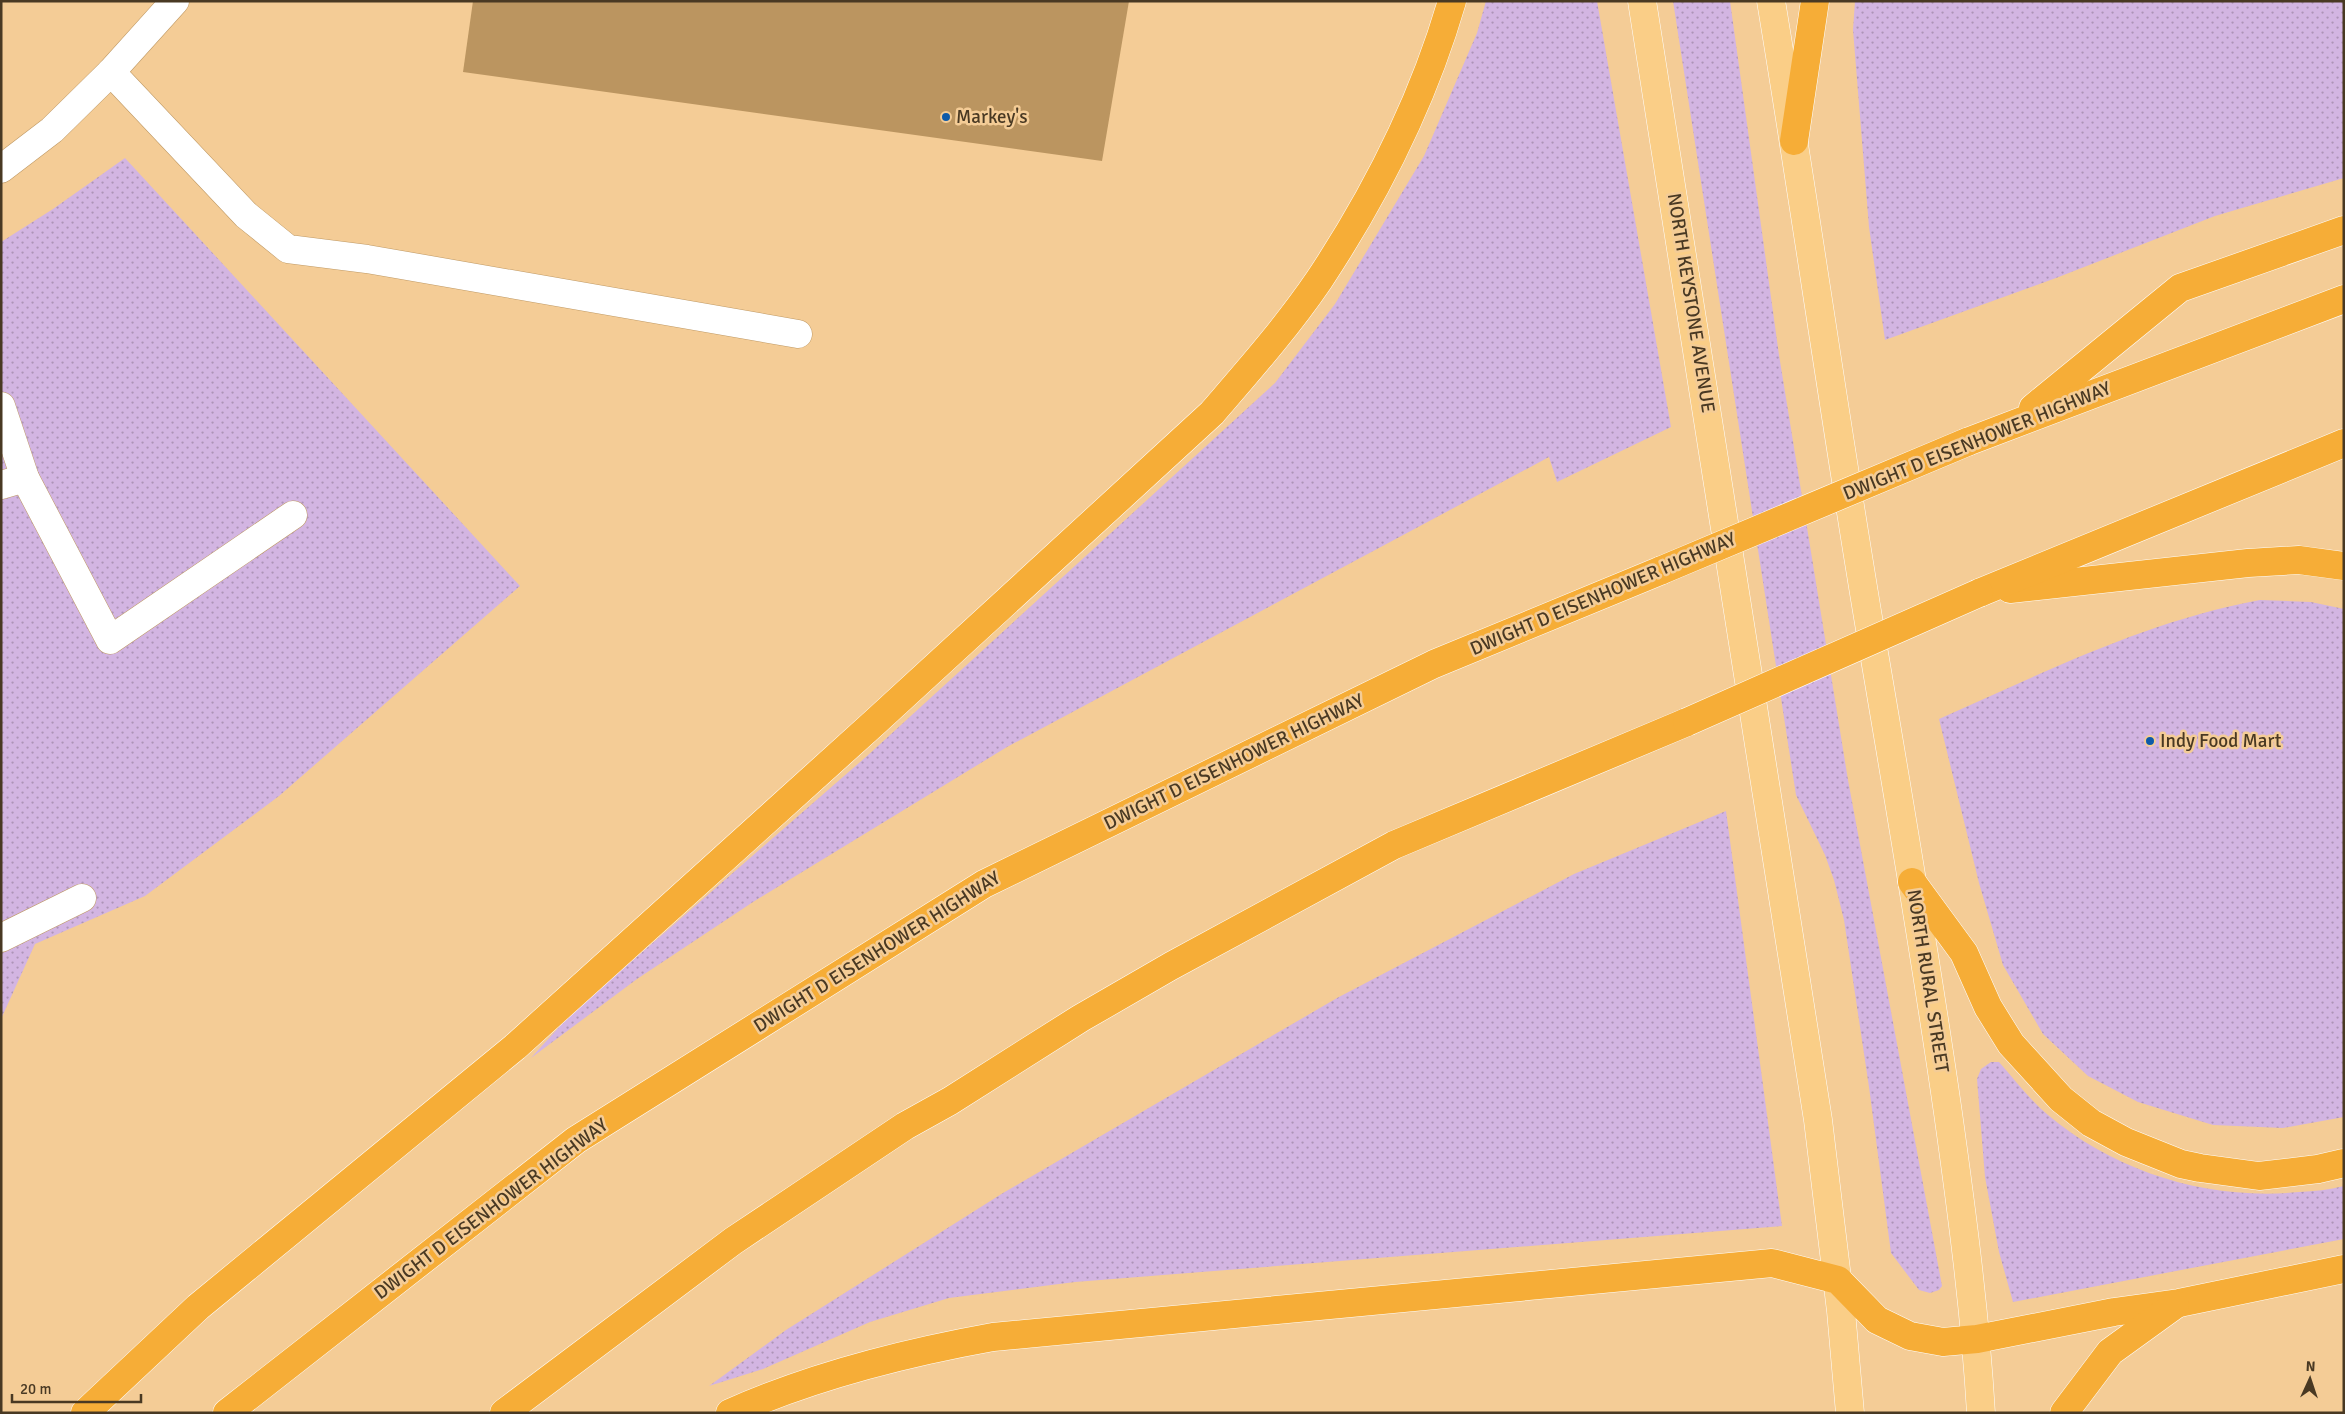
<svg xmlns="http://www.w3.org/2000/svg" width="2345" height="1414" font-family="Signika,sans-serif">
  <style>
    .grass { fill: url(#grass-dots) }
    .building { fill: #bb9560 }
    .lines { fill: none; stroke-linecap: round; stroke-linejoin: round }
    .minor-casing { stroke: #bf9964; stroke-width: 29 }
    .major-casing { stroke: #fff; stroke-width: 29 }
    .highway-casing { stroke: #fff; stroke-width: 29 }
    .minor { stroke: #fff; stroke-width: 28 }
    .major { stroke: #face87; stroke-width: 28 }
    .highway { stroke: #f6ad37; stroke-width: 28 }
    .highway-bridge-casing { stroke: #fff; stroke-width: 29; stroke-linecap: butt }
    .highway-bridge { stroke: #f6ad37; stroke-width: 28 }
    .poi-dot { fill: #0e5aa9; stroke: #f4cc96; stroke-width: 2 }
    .labels { text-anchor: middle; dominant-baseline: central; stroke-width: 5; stroke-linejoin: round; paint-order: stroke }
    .poi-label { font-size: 19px; fill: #493923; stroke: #f4cc96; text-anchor: start }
    .street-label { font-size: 19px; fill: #493923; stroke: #f4cc96 }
  </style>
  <defs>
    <pattern id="grass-dots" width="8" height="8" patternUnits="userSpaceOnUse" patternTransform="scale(1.25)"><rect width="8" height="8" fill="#d3b5e2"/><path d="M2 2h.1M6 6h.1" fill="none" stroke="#ad94b7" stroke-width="1.8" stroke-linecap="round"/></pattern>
  </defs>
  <rect width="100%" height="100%" fill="#f4cc96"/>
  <g class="grass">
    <path d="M1486 1H1597L1671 427 1557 482 1549 457 1007 747 753 902 637 979 531 1058 569 1016 867 756 1275 383 1335 304 1424 156 1477 33Z"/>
    <path d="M1673 1H1730L1779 355 1848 780 1942 1286 1939 1290 1930 1293 1919 1290 1891 1253 1869 1087 1844 920 1834 880 1825 855 1796 795Z"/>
    <path d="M1855 1H2344V178L2215 216 2056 278 1885 340 1869 227 1853 30Z"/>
    <path d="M125 158 520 586 279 796 145 896 35 944 1 1019V242L53 209Z"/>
    <path d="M2260 600 2311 602 2344 609V1117L2283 1128 2213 1125 2138 1102 2088 1076 2043 1034 2003 965 1979 883 1939 719C2043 673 2146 621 2260 600Z"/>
    <path d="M1726 811 1782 1226 1075 1282 949 1298 870 1322 763 1369 709 1386 786 1330 1003 1193 1337 998 1574 874Z"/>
    <path d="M1991 1062H1999C2015 1080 2030 1100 2048 1115 2117 1173 2210 1201 2299 1192 2314 1191 2329 1190 2344 1186V1239L2013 1302 1999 1252 1985 1177 1977 1079 1981 1069Z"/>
  </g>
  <path class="building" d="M473 1H1129L1102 161 463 72Z"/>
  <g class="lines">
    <g class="minor-casing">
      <g id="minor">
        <path d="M111 72 246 215 288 249 367 259 798 334"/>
        <path d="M1 169 52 130 111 72 175 1"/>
        <path d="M1 406 25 478 110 640 293 515"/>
        <path d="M1 485 25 478"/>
        <path d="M1 938 82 898"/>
      </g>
    </g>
    <g class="major-casing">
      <g id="major">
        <path d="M1642 1 1818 1120 1841 1311 1850 1413"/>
        <path d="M1771 1C1807 218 1837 436 1874 653 1900 806 1926 959 1948 1113 1962 1213 1975 1312 1981 1413"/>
      </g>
    </g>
    <g class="highway-casing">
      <g id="highway">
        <path d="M1794 141 1815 1"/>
        <path d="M2033 408 2180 288 2344 230"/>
        <path d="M1967 442 2344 299"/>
        <path d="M2010 589 2248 563 2299 560 2344 566"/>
        <path d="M1979 593 2344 443"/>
        <path d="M1912 882 1964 953 1988 1007 2011 1044 2061 1099 2091 1123 2126 1142 2181 1164 2200 1168 2259 1176 2318 1169 2344 1163"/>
        <path d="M85 1413 198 1307 515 1047 874 723 1212 413C1249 370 1287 327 1319 280 1376 194 1423 101 1452 1"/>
        <path d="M227 1413 576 1140 984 884 1434 664 1662 570"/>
        <path d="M504 1413 733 1241 905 1126 950 1101 1081 1018 1171 966 1394 845 1687 722"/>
        <path d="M730 1413C813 1376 904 1353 993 1337L1772 1263 1838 1280 1877 1320 1910 1336 1943 1342 1977 1339 2114 1312 2179 1303 2344 1269"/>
        <path d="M2064 1413 2110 1352 2175 1305"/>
      </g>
    </g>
    <use href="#minor" class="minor"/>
    <use href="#major" class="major"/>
    <use href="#highway" class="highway"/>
    <g class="highway-bridge-casing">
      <g id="highway-bridge">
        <path d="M1662 570 1967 442"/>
        <path d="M1687 722 1979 593"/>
      </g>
    </g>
    <use href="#highway-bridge" class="highway-bridge"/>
  </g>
  <g class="poi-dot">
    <circle cx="946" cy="117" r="5"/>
    <circle cx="2150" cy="741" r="5"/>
  </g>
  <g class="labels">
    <g class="poi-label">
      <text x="956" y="117">Markey's</text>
      <text x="2160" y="741">Indy Food Mart</text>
    </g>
    <g class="street-label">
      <text transform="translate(1691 303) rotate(81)">NORTH KEYSTONE AVENUE</text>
      <text transform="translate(1977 441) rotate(-22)">DWIGHT D EISENHOWER HIGHWAY</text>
      <text transform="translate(1603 594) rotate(-23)">DWIGHT D EISENHOWER HIGHWAY</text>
      <text transform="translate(1234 762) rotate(-26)">DWIGHT D EISENHOWER HIGHWAY</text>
      <text transform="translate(877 952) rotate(-32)">DWIGHT D EISENHOWER HIGHWAY</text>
      <text transform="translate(1928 981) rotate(81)">NORTH RURAL STREET</text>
      <text transform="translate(491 1209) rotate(-37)">DWIGHT D EISENHOWER HIGHWAY</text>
    </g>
  </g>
  <rect width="2345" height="1414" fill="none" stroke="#493923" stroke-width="5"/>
  <g transform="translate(2310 1379) rotate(3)" stroke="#f4cc96" stroke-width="4" paint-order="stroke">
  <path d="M0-4L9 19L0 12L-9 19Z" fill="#493923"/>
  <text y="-8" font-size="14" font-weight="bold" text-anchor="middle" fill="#493923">N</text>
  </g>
  <path d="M12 1394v8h129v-8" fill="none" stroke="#493923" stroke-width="2.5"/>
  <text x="20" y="1394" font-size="15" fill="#493923" stroke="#f4cc96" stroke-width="4" paint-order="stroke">20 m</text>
</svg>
